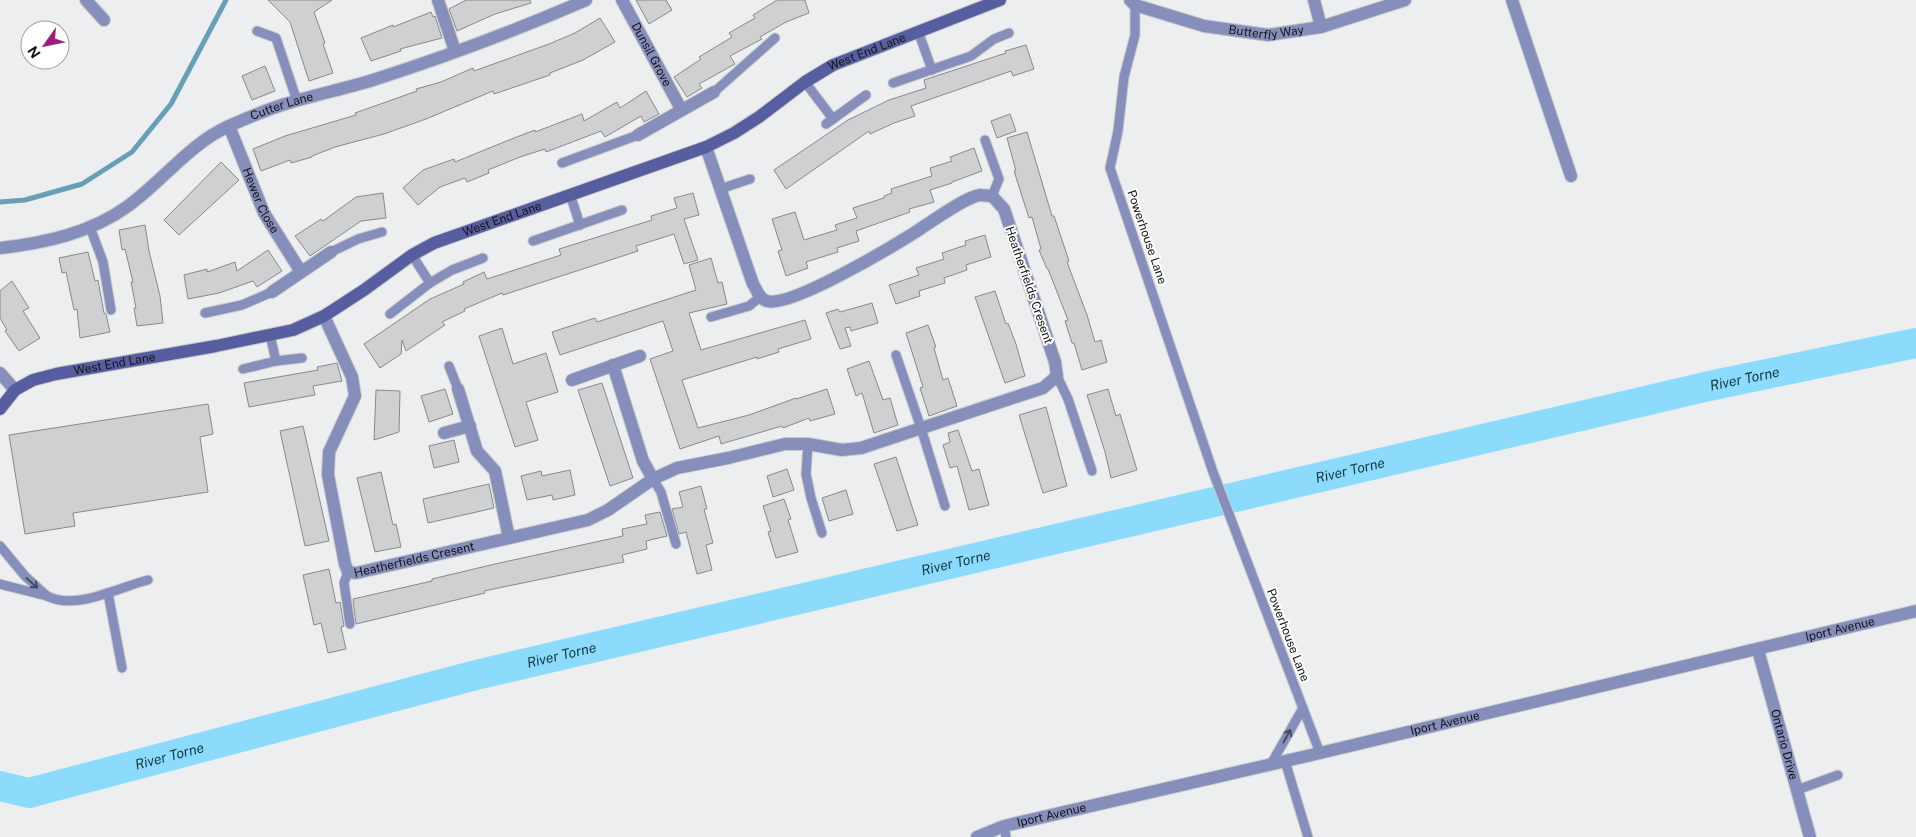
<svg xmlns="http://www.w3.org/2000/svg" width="1916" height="837" font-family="'Public Sans',sans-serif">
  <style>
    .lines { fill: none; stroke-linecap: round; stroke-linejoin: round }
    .stream { stroke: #689fb7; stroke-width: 5 }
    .river { stroke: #8cdbfc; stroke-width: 30 }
    .building { fill: #ced0d1; stroke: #88898a }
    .lane-casing { stroke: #c9cbcc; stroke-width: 11 }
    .street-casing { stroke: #c9cbcc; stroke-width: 14 }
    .secondary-casing { stroke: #c9cbcc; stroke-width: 14 }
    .lane { stroke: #868ebb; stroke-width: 9 }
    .street { stroke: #868ebb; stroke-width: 12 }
    .secondary { stroke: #575e9f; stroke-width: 12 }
    .oneway { stroke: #474b60 }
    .labels { text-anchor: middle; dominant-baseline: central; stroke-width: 4; stroke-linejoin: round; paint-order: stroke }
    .street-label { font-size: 12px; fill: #141415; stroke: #fff }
    .water-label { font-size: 14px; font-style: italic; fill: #123745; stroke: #fff }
  </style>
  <rect width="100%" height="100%" fill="#eceeef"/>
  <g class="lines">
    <path class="stream" d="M0 202 25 200 82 184 132 152 171 104 226 0"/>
    <path class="river" id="s1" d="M0 786 29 793 476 675 1709 386 1916 343"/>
  </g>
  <g class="building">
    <path d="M268 0H332L314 12 325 43 323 44 333 73 309 81 290 22Z"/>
    <path d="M466 0H530L531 3 495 14 457 31 449 9Z"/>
    <path d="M636 0H666L672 10 649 24Z"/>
    <path d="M777 0H805L809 13 786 22 760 37 762 39 730 56 735 64 699 84 702 88 687 97 674 77 701 59 699 57 732 37 729 33 755 18 753 15Z"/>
    <path d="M431 12 433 17 435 16 442 38 400 49 401 51 371 61 361 38 393 25V27Z"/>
    <path d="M600 18 615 42 583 60 550 73V75L494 94 493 91 426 119 384 134 335 147 312 156V157L291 163 290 160 261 171 253 149 285 136 356 115 355 113 417 91 416 89 441 82 473 68 474 71 549 44 575 33Z"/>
    <path d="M1026 45 1034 69 1013 76 1011 71 911 106 915 116 894 123 870 134 869 131 786 189 774 170 848 120 889 100 926 88 924 80 1006 53 1005 51Z"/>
    <path d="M265 66 275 91 252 100 242 76Z"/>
    <path d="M646 91 659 114 644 122 641 116 605 137 601 131 546 152 545 149 520 157 488 170 489 173 467 182 465 178 440 187 418 205 403 188 423 170 454 159 455 162 514 138 535 130V132L582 114 584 121 617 102 620 108Z"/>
    <path d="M1010 114 1016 131 997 138 991 121Z"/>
    <path d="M1027 132 1052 216H1054L1069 261 1067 262 1087 315 1095 342 1101 340 1107 362 1082 370 1074 343H1072L1065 321 1068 320 1048 269H1047L1039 250 1041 249 1032 217 1029 218 1014 171H1016L1007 138Z"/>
    <path d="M974 148 982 171 952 182V183L930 190 934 202 909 209 910 212 856 231 859 241 837 248 838 252 806 262 808 268 786 276 778 251 782 250 772 219 795 212 804 240 837 230 835 225 857 218 853 208 884 198V196L892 193 891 189 932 176 930 168 952 161 950 157Z"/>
    <path d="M221 162 239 180 179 235 164 220Z"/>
    <path d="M383 193 386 218 361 221 310 256 295 236 321 219 323 221 356 197Z"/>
    <path d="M693 193 699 215 684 219 698 260 684 264 674 234 636 246 638 251 503 295 502 293 464 309 465 311 442 322 445 325 406 351 402 340 401 354 380 368 364 344 430 299 464 284 463 282 484 272 487 279 561 255 559 249 652 220 651 216 677 208 674 198Z"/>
    <path d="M145 225 149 251 160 296 163 323 137 326 134 308H136L131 282H133L125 249 122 250 119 230Z"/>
    <path d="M985 235 991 257 966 265 967 270 944 278 945 283 919 291 920 296 896 304 889 285 919 275 916 268 944 259 942 253 966 245 965 241Z"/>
    <path d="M268 250 282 271 257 287 253 281 219 293 188 299 184 275 207 269V272L235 262 237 271Z"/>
    <path d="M88 252 95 281 98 280 104 313 106 314 110 332 80 338 77 309 74 310 66 272 62 273 59 258Z"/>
    <path d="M711 258 718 283 722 282 727 304 689 313 701 350 805 320 811 339 778 349 779 352 757 359V357L682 380 698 428 749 415 796 398V399L827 389 835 414 810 421 809 418 783 428 782 426 721 444 719 436 680 449 650 359 673 351 663 321 560 355 552 332 595 318 597 322 696 290 689 265Z"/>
    <path d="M12 281 29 308 23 311 40 338 19 351 5 331 7 330 0 318V291Z"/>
    <path d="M995 291 1006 324 1008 323 1016 344 1025 376 1005 383 975 297Z"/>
    <path d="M872 303 878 323 851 331 850 327 845 328 851 346 840 349 826 313 838 309 840 312Z"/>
    <path d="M928 325 936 347 934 348 943 380 948 378 957 406 929 416 920 388 923 387 906 333Z"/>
    <path d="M502 328 513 364 546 353 558 392 526 402 538 440 515 447 479 336Z"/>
    <path d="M869 361 883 400 890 398 898 425 874 433 862 393 856 396 847 369Z"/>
    <path d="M337 363 342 381 313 386 315 395 249 407 244 383 318 370 317 367Z"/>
    <path d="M602 383 633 478 610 486 578 390Z"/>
    <path d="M445 389 453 414 429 422 421 396Z"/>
    <path d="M1108 389 1116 416 1120 414 1137 470 1111 478 1105 452 1087 395Z"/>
    <path d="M376 390 400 391 399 432 374 440Z"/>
    <path d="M208 404 213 434 200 437 208 492 73 513 75 526 25 534 9 435Z"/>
    <path d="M1046 407 1067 486 1043 493 1019 415Z"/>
    <path d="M303 426 329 541 305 546 280 431Z"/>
    <path d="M958 430 972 471 979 469 989 505 969 510 957 466 950 468 943 445 950 442 948 433Z"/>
    <path d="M454 440 459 462 434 468 429 446Z"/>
    <path d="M896 457 918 525 897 531 874 464Z"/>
    <path d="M787 469 794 490 773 497 767 476Z"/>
    <path d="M570 470 575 495 553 500 552 495 527 500 521 476 541 471 542 476Z"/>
    <path d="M381 472 393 525 396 524 401 547 375 552 357 478Z"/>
    <path d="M489 484 494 508 428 523 423 499Z"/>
    <path d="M701 486 707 509H704L713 543 706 545 712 570 697 574 686 532 679 534 672 509 683 507 679 492Z"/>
    <path d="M846 490 853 514 829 521 822 498Z"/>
    <path d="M784 499 791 519 788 520 798 552 776 558 768 532 771 531 763 506Z"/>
    <path d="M660 512 667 536 646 541 647 549 622 555 624 562 484 591 485 593 356 624 353 599 432 581V579L495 564 623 536 622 529 647 524 645 515Z"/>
    <path d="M329 569 336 603 340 602 344 626 341 627 346 649 328 653 321 623 314 625 303 575Z"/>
  </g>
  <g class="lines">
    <g class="lane-casing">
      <g id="lane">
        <path d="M1135 5V35L1124 77 1118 131 1110 168 1213 472 1320 753"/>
        <path d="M257 31 276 38 297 101"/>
        <path d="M918 31 932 70"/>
        <path d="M805 82 833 119"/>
        <path d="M893 83 971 56 994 39 1009 33"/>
        <path d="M714 92 775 38"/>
        <path d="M826 124 866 95"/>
        <path d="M985 140 999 179 992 196"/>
        <path d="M562 163 638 135"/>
        <path d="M720 189 750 179"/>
        <path d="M570 194 580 225"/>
        <path d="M90 227 103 262 111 310"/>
        <path d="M533 241 622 210"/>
        <path d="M331 252 358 239 382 232"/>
        <path d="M412 255 430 283"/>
        <path d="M205 313 242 305 272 292"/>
        <path d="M390 314 430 283 452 270 483 258"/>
        <path d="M711 317 749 306 760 297"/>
        <path d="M270 335 276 361"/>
        <path d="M896 355 921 428 945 506"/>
        <path d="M449 366 458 389"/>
        <path d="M243 369 276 361 302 358"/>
        <path d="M1057 376 1068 399 1092 471"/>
        <path d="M808 444 806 474 811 498 822 533"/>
        <path d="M653 479 661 492 676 544"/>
        <path d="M0 546 25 576 47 596 0 584"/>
        <path d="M348 572 344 583 350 624"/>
        <path d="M108 593 122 668"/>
        <path d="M47 596C76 611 119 587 148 580"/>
        <path d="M1285 761 1308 837"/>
        <path d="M1271 764 1303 708"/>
        <path d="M1797 790 1838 775"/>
        <path d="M1004 826 1006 837"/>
      </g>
    </g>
    <g class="street-casing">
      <g id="street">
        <path d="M86 0 104 20"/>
        <path d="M438 0 455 51"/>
        <path id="s2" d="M622 0 681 109"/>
        <path id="s3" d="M1130 0 1135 5 1204 26 1268 35 1321 27 1405 0"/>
        <path d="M1314 0 1321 27"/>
        <path d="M1512 0 1571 176"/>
        <path id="s4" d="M229 126 264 213 301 272"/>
        <path d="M638 135 714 92"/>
        <path id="s5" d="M0 248C45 243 91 233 128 206 163 181 189 144 229 126 247 118 266 110 285 104 314 95 344 89 373 80 445 57 517 30 586 0"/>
        <path d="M272 292 331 252"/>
        <path id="s6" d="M324 316 352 377 355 396 329 452 328 475 345 564 348 572 356 573 588 520 608 510 653 479 677 468 728 458 785 444H808L842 450 861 448 1043 388 1057 376 1055 362 1004 209 992 196C988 196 984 195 980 195 965 197 928 224 914 233 890 248 790 308 767 301 759 299 757 290 753 284L706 147"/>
        <path d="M613 365 643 461 653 479"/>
        <path d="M0 373 15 390"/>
        <path d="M572 380 640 356"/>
        <path d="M458 389 477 451 495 471 509 538"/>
        <path d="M444 433 470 426"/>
        <path id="s7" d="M1758 650 1810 837"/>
        <path id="s8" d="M977 837 1004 826 1320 753 1916 611"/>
      </g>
    </g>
    <g class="secondary-casing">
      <g id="secondary">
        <path id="s9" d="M0 409 15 390 33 380 56 374 216 346 293 330 324 316 364 290 412 255 434 243 706 147 734 133 759 117 805 82 833 65 1000 0"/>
      </g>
    </g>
    <use href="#lane" class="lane"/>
    <use href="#street" class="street"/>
    <use href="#secondary" class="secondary"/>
  </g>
  <defs><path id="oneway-shaft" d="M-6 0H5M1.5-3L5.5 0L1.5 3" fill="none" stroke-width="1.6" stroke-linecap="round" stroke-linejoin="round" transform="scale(1.25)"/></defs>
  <g class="oneway">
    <use href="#oneway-shaft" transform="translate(32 583) rotate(42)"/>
    <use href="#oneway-shaft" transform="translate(1287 736) rotate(-61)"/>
  </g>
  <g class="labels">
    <g class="street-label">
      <text stroke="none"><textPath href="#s3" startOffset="142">Butterfly Way</textPath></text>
      <text stroke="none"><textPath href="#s9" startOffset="952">West End Lane</textPath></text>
      <text stroke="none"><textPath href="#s2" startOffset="62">Dunsil Grove</textPath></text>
      <text stroke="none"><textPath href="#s5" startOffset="322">Cutter Lane</textPath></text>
      <text stroke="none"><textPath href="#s4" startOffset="81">Hewer Close</textPath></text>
      <text stroke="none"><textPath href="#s9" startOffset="548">West End Lane</textPath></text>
      <text transform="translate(1147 237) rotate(71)">Powerhouse Lane</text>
      <text transform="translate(1029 285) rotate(71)">Heatherfields Cresent</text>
      <text stroke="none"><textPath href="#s9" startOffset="128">West End Lane</textPath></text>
      <text stroke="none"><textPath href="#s6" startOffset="338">Heatherfields Cresent</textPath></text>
      <text stroke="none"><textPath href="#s8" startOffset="888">Iport Avenue</textPath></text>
      <text transform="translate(1288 635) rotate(69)">Powerhouse Lane</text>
      <text stroke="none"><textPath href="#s8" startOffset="482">Iport Avenue</textPath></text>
      <text stroke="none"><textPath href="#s7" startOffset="98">Ontario Drive</textPath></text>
      <text stroke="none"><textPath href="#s8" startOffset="78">Iport Avenue</textPath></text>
    </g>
    <g class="water-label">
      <text stroke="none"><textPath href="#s1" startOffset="1795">River Torne</textPath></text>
      <text stroke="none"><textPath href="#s1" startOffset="1390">River Torne</textPath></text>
      <text stroke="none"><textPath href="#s1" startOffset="985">River Torne</textPath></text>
      <text stroke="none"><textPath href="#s1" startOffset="580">River Torne</textPath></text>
      <text stroke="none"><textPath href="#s1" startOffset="175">River Torne</textPath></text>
    </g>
  </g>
  <g transform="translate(45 45) rotate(237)"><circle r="24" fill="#ffffff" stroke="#a1a1a1"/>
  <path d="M0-4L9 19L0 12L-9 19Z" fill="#9a2079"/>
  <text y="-8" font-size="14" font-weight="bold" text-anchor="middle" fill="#141415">N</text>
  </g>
</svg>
